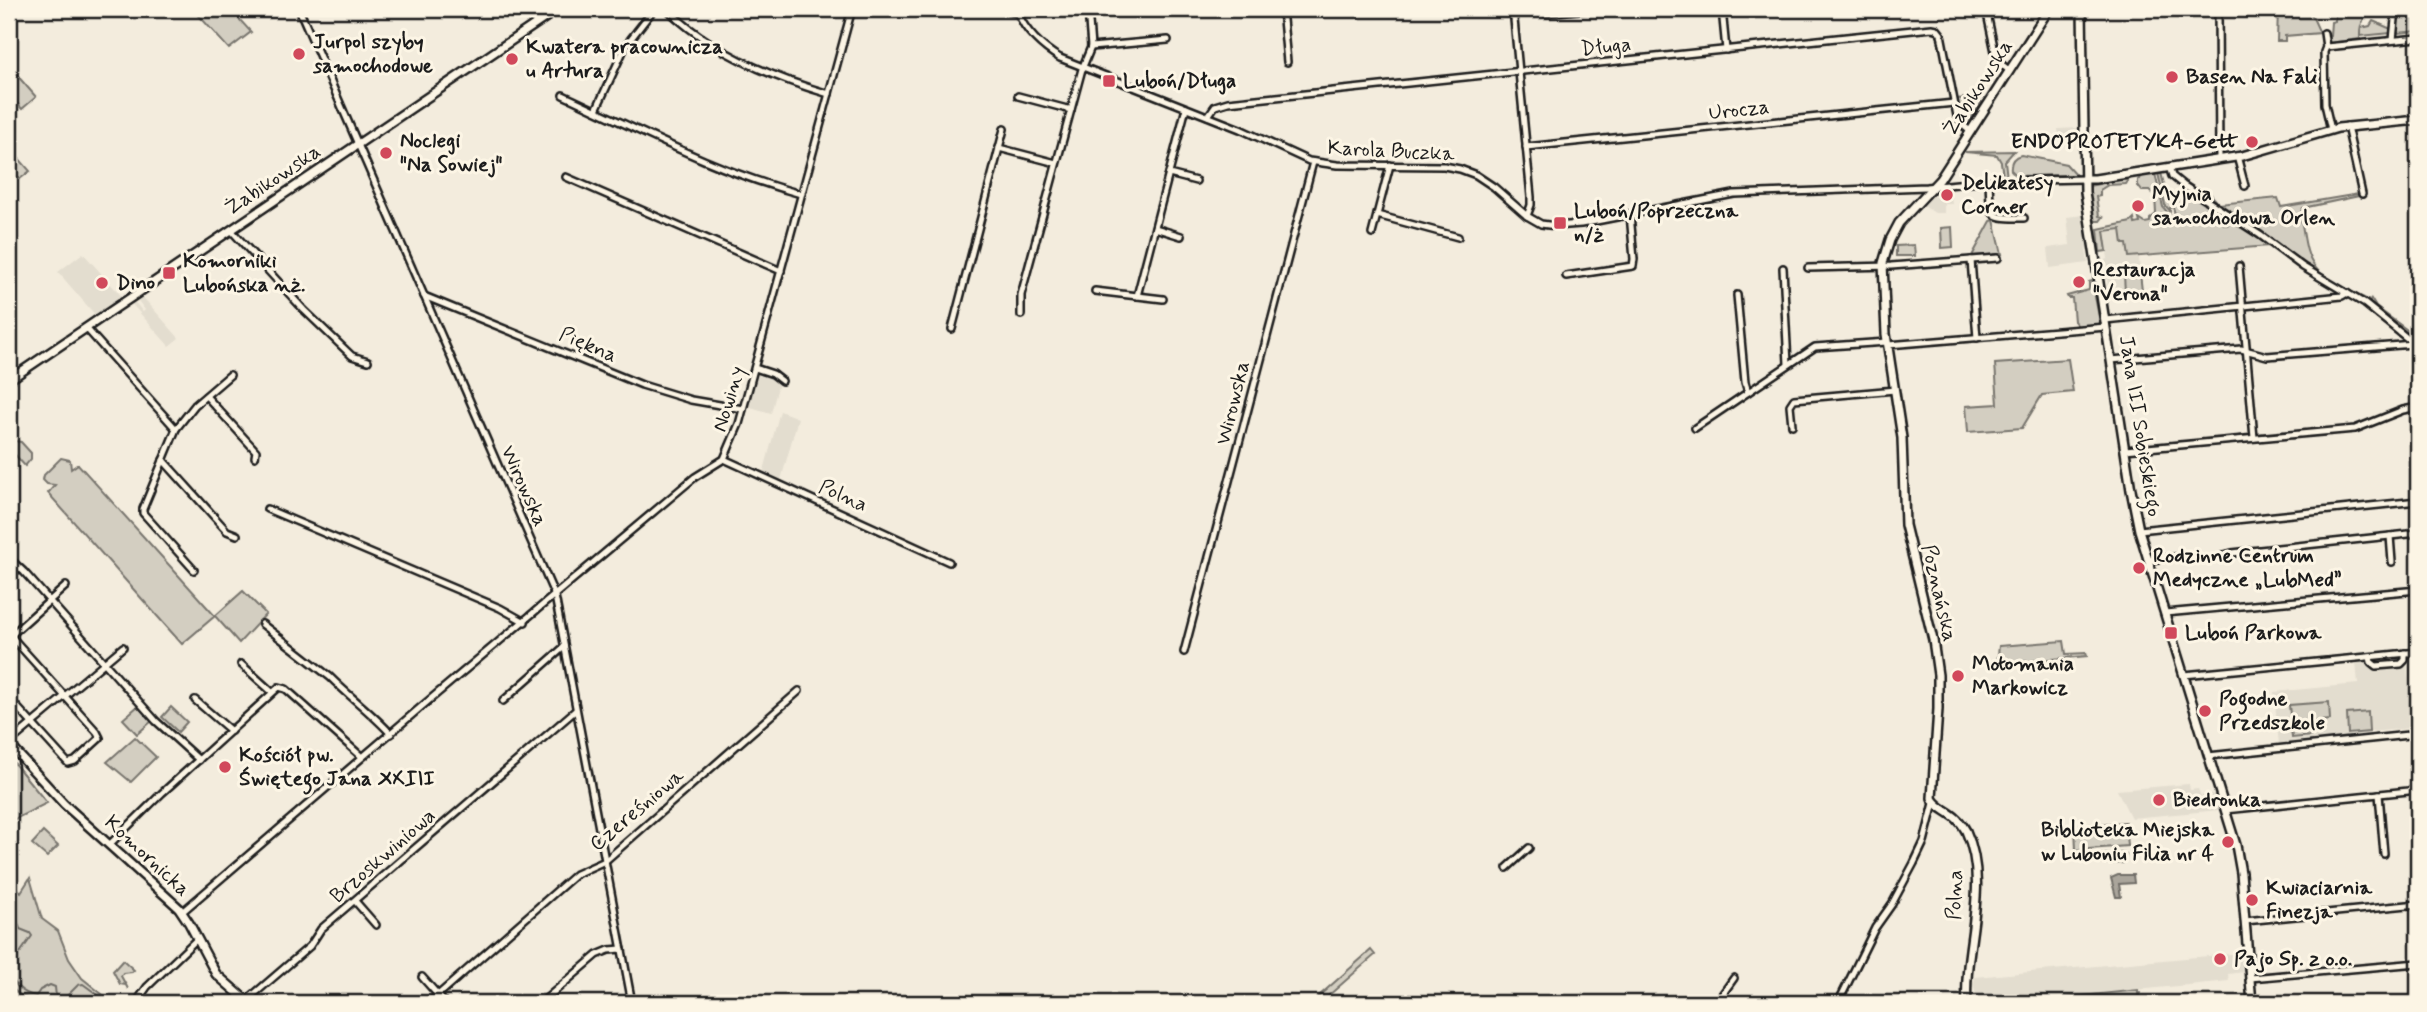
<svg xmlns="http://www.w3.org/2000/svg" width="2427" height="1012" font-family="Mynerve,sans-serif">
  <style>
    .built { fill: #e3ddcf }
    .green { fill: #d3cec1; stroke: #78756e; stroke-width: 2 }
    .water { fill: #aaa59b; stroke: #716e68; stroke-width: 2 }
    .lines { fill: none; stroke-linecap: round; stroke-linejoin: round }
    .stream { stroke: #716e68; stroke-width: 2 }
    .minor-casing { stroke: #1c1c1c; stroke-width: 10 }
    .tertiary-casing { stroke: #1c1c1c; stroke-width: 12 }
    .minor { stroke: #fcf5e5; stroke-width: 5 }
    .tertiary { stroke: #fcf5e5; stroke-width: 7 }
    .poi-dot { fill: #d1495b; stroke: #fcf5e5; stroke-width: 2.5 }
    .labels { text-anchor: middle; dominant-baseline: central; stroke-width: 6; stroke-linejoin: round; paint-order: stroke }
    .poi-label { font-size: 21px; font-weight: bold; fill: #1c1c1c; stroke: #fcf5e5; text-anchor: start }
    .street-label { font-size: 21px; fill: #1c1c1c; stroke: #fcf5e5 }
  </style>
  <rect width="100%" height="100%" fill="#f3ecdd"/>
  <filter id="ink" filterUnits="userSpaceOnUse"><feTurbulence type="fractalNoise" baseFrequency=".0143" numOctaves="2"/><feDisplacementMap in="SourceGraphic" scale="14" xChannelSelector="R" yChannelSelector="G"/><feConvolveMatrix kernelMatrix="1 2 1 2 8 2 1 2 1" color-interpolation-filters="sRGB"/></filter>
  <g filter="url(#ink)">
    <g class="built">
      <path d="M2078 128V142L2060 143 2058 129Z"/>
      <path d="M1950 188 1952 204H1944V213H1935L1922 205 1932 196 1934 197 1943 191 1942 189Z"/>
      <path d="M2083 215 2088 244 2086 248 2088 263 2050 268 2048 248 2070 245 2067 217Z"/>
      <path d="M2121 229 2123 243H2127L2129 257 2139 256 2140 273 2124 275 2126 295 2109 296 2105 260 2108 259 2104 231Z"/>
      <path d="M83 253 124 299 97 317 58 272Z"/>
      <path d="M141 295 179 338 169 346 130 302 133 300 143 312 145 310 136 298Z"/>
      <path d="M756 375 774 379 779 383 771 413 747 406Z"/>
      <path d="M780 411 798 418 781 480 763 474Z"/>
      <path d="M2406 658 2412 728 2350 734 2349 738 2279 745 2274 692 2358 684 2356 662Z"/>
      <path d="M2189 784 2190 790 2198 789 2201 796 2215 793 2220 810 2131 818 2117 790Z"/>
      <path d="M2242 953 2244 972 2228 974 2229 981 2004 1003H1973L1976 995 1973 984 1975 977Z"/>
    </g>
    <g class="green">
      <path d="M193 9H230L251 32 229 49Z"/>
      <path d="M2278 9H2309L2320 33 2285 36V41H2277Z"/>
      <path d="M2335 9H2393L2392 16C2371 10 2359 14 2360 39L2330 43 2326 37 2330 35 2331 22 2335 21Z"/>
      <path d="M2398 9H2418V31L2397 33Z"/>
      <path d="M2373 21 2391 29V33L2361 36V28L2370 26Z"/>
      <path d="M9 66 36 97 22 109 9 94Z"/>
      <path d="M1969 98 1982 102 1967 126 1961 122 1956 99Z"/>
      <path d="M9 147 30 171 20 179 9 167Z"/>
      <path d="M2014 151 2005 161 2007 178 2003 176 2001 162 1997 155 1965 152Z"/>
      <path d="M2021 155 2066 164 2076 175 2017 176 2011 170C2010 162 2013 157 2021 155Z"/>
      <path d="M2158 173H2161L2168 199 2183 197 2182 186 2223 213 2226 217 2224 224 2227 225 2233 221 2237 222 2270 246 2129 257 2127 244H2123L2121 229 2104 231 2107 251 2100 252 2098 229 2131 222 2134 219 2135 224 2140 223 2139 219 2145 223 2150 222V219L2156 214 2155 195 2150 191H2142L2138 186V180L2143 176 2155 174 2163 207 2172 218H2176L2173 207 2170 208V211L2165 205Z"/>
      <path d="M2122 179 2128 181 2126 184 2108 185 2100 190V196L2096 197 2099 216 2103 217 2100 221H2095L2091 210 2089 186Z"/>
      <path d="M2206 189 2219 204 2278 198 2281 207 2358 194 2359 196 2303 208 2300 214C2304 230 2304 254 2315 267 2326 282 2350 290 2366 299H2361C2304 265 2251 225 2195 190Z"/>
      <path d="M1994 220 2002 254 1972 256 1991 221Z"/>
      <path d="M1952 227 1953 247 1942 248 1941 228Z"/>
      <path d="M1914 245 1915 256H1896V246Z"/>
      <path d="M2140 273 2142 291 2125 292 2124 275Z"/>
      <path d="M2092 281 2100 322 2096 325 2078 326 2074 321 2072 298H2068L2067 296 2089 290V282Z"/>
      <path d="M2371 299 2376 307 2418 338V341L2407 335 2369 304Z"/>
      <path d="M2068 359 2073 392 2042 395 2022 428 1968 432 1966 406 1998 404 1995 364Z"/>
      <path d="M15 441 21 442 31 453V459L25 466 9 448V445Z"/>
      <path d="M61 458 70 460 71 469 78 464 215 616 243 591 266 614 239 643 215 616 182 644 48 493 55 485 47 484 43 480 44 475Z"/>
      <path d="M2064 641 2066 654 2086 653 2087 656 1997 664 1999 646Z"/>
      <path d="M2329 702 2330 720 2291 724 2289 705Z"/>
      <path d="M138 706 152 721 137 734 123 719Z"/>
      <path d="M171 707 187 722 178 732 162 717Z"/>
      <path d="M2368 712 2369 732 2348 734 2347 714Z"/>
      <path d="M2310 725 2311 736 2292 738 2291 727Z"/>
      <path d="M135 737 156 757 131 782 107 762Z"/>
      <path d="M14 763 47 803 15 819 9 820V767Z"/>
      <path d="M2125 822 2127 846 2076 850 2075 826Z"/>
      <path d="M43 832 58 846 47 857 32 844Z"/>
      <path d="M30 878 42 919 58 931 69 959 82 978 113 1003H39L38 1001 21 996 9 986V880L21 892Z"/>
      <path d="M1371 950 1375 955 1320 1003H1311Z"/>
      <path d="M123 960 134 970 132 972 123 973 121 976 128 989 126 985 120 984 113 971Z"/>
      <path d="M2138 990V1003H2121L2114 998 2106 996 2063 998Z"/>
    </g>
    <g class="water">
      <path d="M2122 853 2126 855 2123 863 2098 864V858L2100 855Z"/>
      <path d="M2118 875H2133L2134 883 2119 884 2121 897H2116L2111 878Z"/>
    </g>
    <g class="lines">
      <g class="stream">
        <path d="M9 914 17 920 20 929 30 933 32 936 20 953 9 954"/>
        <path d="M9 969C11 983 22 994 36 996L40 990 50 985 55 987 56 997 63 1000 78 985 83 984 109 1003"/>
        <path d="M2140 993V1003"/>
      </g>
      <g class="minor-casing">
        <g id="minor">
          <path d="M299 9 555 596 632 1003"/>
          <path d="M525 9 537 23"/>
          <path d="M667 9C711 52 770 77 829 94"/>
          <path d="M1282 9 1287 62"/>
          <path d="M1513 9 1531 197V205L1527 216"/>
          <path d="M1722 9 1726 50"/>
          <path d="M1986 9 1997 61 2010 71"/>
          <path d="M2218 9 2219 159"/>
          <path d="M1018 12C1024 31 1043 48 1060 58L1240 129 1309 161 1337 165 1444 166 1460 169 1476 175 1494 187 1527 216 1541 224 1556 226 1581 224 1734 194 1926 187 1989 181 2084 179"/>
          <path d="M1545 13 1590 9"/>
          <path d="M2324 33 2326 47 2324 52 2325 104 2331 130"/>
          <path d="M2393 40 2396 9"/>
          <path d="M1091 47 1168 40"/>
          <path d="M2326 47 2418 38"/>
          <path d="M563 95C641 131 718 172 801 194"/>
          <path d="M1018 96 1071 110"/>
          <path d="M596 110 626 45 654 9"/>
          <path d="M1208 116 1215 106 1228 102 1932 28 1937 29 1941 34 1958 121 1971 132"/>
          <path d="M2347 126 2362 194"/>
          <path d="M1526 147 1954 103"/>
          <path d="M999 148 1056 163"/>
          <path d="M2237 156 2245 186"/>
          <path d="M2169 167 2172 176 2183 185 2260 235 2303 267 2365 304 2418 347"/>
          <path d="M1169 174 1196 181"/>
          <path d="M566 177 781 271"/>
          <path d="M1989 181C1991 217 1986 218 2024 218"/>
          <path d="M1377 215 1458 237"/>
          <path d="M1155 228 1181 236"/>
          <path d="M231 230 304 310 352 356 368 361"/>
          <path d="M1372 234 1390 165"/>
          <path d="M1971 260 1977 338"/>
          <path d="M2239 266 2254 438"/>
          <path d="M1783 268 1788 364"/>
          <path d="M1808 268 1891 266 1998 258"/>
          <path d="M1566 276 1633 266 1634 259 1630 214"/>
          <path d="M1095 291 1163 299"/>
          <path d="M1737 295 1745 382 1748 392"/>
          <path d="M424 296 642 385 691 400 743 409"/>
          <path d="M1137 296 1186 108"/>
          <path d="M1021 315V295L1082 69 1091 47 1088 9"/>
          <path d="M2105 320 2342 296 2347 293"/>
          <path d="M86 328 176 429"/>
          <path d="M952 329 1004 129"/>
          <path d="M1888 345 2106 327"/>
          <path d="M2111 360 2241 349 2267 356 2413 344"/>
          <path d="M755 368 773 374 782 381"/>
          <path d="M206 396 256 451 255 457"/>
          <path d="M1792 425 1790 405 1794 399 1895 390"/>
          <path d="M1695 428 1815 347 1887 342"/>
          <path d="M2125 450 2355 429 2403 410 2418 407"/>
          <path d="M724 459 949 562"/>
          <path d="M163 460 227 531 237 535"/>
          <path d="M267 509 500 608 525 622"/>
          <path d="M2139 530 2418 501"/>
          <path d="M2390 536 2392 562"/>
          <path d="M2224 555 2232 553 2418 533"/>
          <path d="M9 558 24 572 156 721 199 760"/>
          <path d="M2148 560 2190 556"/>
          <path d="M194 570 143 513V509L176 429 195 405 230 375"/>
          <path d="M2165 613 2418 590"/>
          <path d="M262 624 330 677C350 697 372 713 391 734"/>
          <path d="M9 634 97 732 100 738 75 761 68 763 9 698"/>
          <path d="M9 637 66 586"/>
          <path d="M1184 652 1313 162"/>
          <path d="M2370 657 2371 662 2376 666 2401 664 2405 660V653"/>
          <path d="M241 664 272 692"/>
          <path d="M2184 675 2418 652"/>
          <path d="M195 700 231 731"/>
          <path d="M503 701 564 647"/>
          <path d="M9 743 123 647"/>
          <path d="M2208 756 2418 734"/>
          <path d="M2379 794 2384 854"/>
          <path d="M2225 810 2418 790"/>
          <path d="M109 845 162 793 279 687 286 689 362 757"/>
          <path d="M1507 868 1529 848"/>
          <path d="M355 901 376 925"/>
          <path d="M182 912 421 707 695 477 724 459 739 424 852 9"/>
          <path d="M2245 921 2418 904"/>
          <path d="M422 977 445 1003"/>
          <path d="M2250 978 2418 963"/>
          <path d="M246 1001 310 946 321 929 576 710"/>
          <path d="M136 1003 147 987 197 939"/>
          <path d="M429 1003 576 874 605 861 799 691"/>
          <path d="M541 1003 597 955 609 950 622 949"/>
          <path d="M1716 1003 1734 978"/>
          <path d="M1838 1003 1875 928 1892 904 1914 863 1924 842 1934 803"/>
        </g>
      </g>
      <g class="tertiary-casing">
        <g id="tertiary">
          <path d="M1006 9 1016 12 1046 9"/>
          <path d="M2082 9 2085 192 2131 490 2139 530 2236 845 2241 873 2252 1003"/>
          <path d="M2084 179H2095L2242 156 2338 128 2418 120"/>
          <path d="M9 380 558 9"/>
          <path d="M9 744 64 804 179 908 189 923 216 974 249 1003"/>
          <path d="M1967 1003C1963 947 1991 885 1966 831 1956 811 1938 811 1932 798L1938 709V675L1933 640 1905 525 1902 438 1886 334 1883 263 1890 240 1899 223 1940 179 2049 9"/>
        </g>
      </g>
      <use href="#minor" class="minor"/>
      <use href="#tertiary" class="tertiary"/>
    </g>
  </g>
  <g class="poi-dot">
    <circle cx="299" cy="54" r="7"/>
    <circle cx="512" cy="59" r="7"/>
    <circle cx="2172" cy="77" r="7"/>
    <rect x="1102" y="74" width="14" height="14" rx="3.5"/>
    <circle cx="2252" cy="142" r="7"/>
    <circle cx="386" cy="153" r="7"/>
    <circle cx="1947" cy="195" r="7"/>
    <circle cx="2138" cy="206" r="7"/>
    <rect x="1553" y="216" width="14" height="14" rx="3.5"/>
    <rect x="162" y="266" width="14" height="14" rx="3.5"/>
    <circle cx="2079" cy="282" r="7"/>
    <circle cx="102" cy="283" r="7"/>
    <circle cx="2139" cy="568" r="7"/>
    <rect x="2164" y="626" width="14" height="14" rx="3.5"/>
    <circle cx="1958" cy="676" r="7"/>
    <circle cx="2205" cy="711" r="7"/>
    <circle cx="225" cy="767" r="7"/>
    <circle cx="2159" cy="800" r="7"/>
    <circle cx="2228" cy="842" r="7"/>
    <circle cx="2252" cy="900" r="7"/>
    <circle cx="2220" cy="959" r="7"/>
  </g>
  <g class="labels">
    <g class="poi-label">
      <text x="313" y="42">Jurpol szyby<tspan x="313" dy="24">samochodowe</tspan></text>
      <text x="526" y="47">Kwatera pracownicza<tspan x="526" dy="24">u Artura</tspan></text>
      <text x="2186" y="77">Basen Na Fali</text>
      <text x="1123" y="81">Luboń/Długa</text>
      <text x="400" y="141">Noclegi<tspan x="400" dy="24">"Na Sowiej"</tspan></text>
      <text x="2238" y="142" text-anchor="end">ENDOPROTETYKA-Gett</text>
      <text x="1961" y="183">Delikatesy<tspan x="1961" dy="24">Corner</tspan></text>
      <text x="2152" y="194">Myjnia<tspan x="2152" dy="24">samochodowa Orlen</tspan></text>
      <text x="1574" y="211">Luboń/Poprzeczna<tspan x="1574" dy="24">n/ż</tspan></text>
      <text x="183" y="261">Komorniki<tspan x="183" dy="24">Lubońska nż.</tspan></text>
      <text x="2093" y="270">Restauracja<tspan x="2093" dy="24">"Verona"</tspan></text>
      <text x="116" y="283">Dino</text>
      <text x="2153" y="556">Rodzinne Centrum<tspan x="2153" dy="24">Medyczne „LubMed”</tspan></text>
      <text x="2185" y="633">Luboń Parkowa</text>
      <text x="1972" y="664">Motomania<tspan x="1972" dy="24">Markowicz</tspan></text>
      <text x="2219" y="699">Pogodne<tspan x="2219" dy="24">Przedszkole</tspan></text>
      <text x="239" y="755">Kościół pw.<tspan x="239" dy="24">Świętego Jana XXIII</tspan></text>
      <text x="2173" y="800">Biedronka</text>
      <text x="2214" y="830" text-anchor="end">Biblioteka Miejska<tspan x="2214" dy="24">w Luboniu Filia nr 4</tspan></text>
      <text x="2266" y="888">Kwiaciarnia<tspan x="2266" dy="24">Finezja</tspan></text>
      <text x="2234" y="959">Pajo Sp. z o.o.</text>
    </g>
    <g class="street-label">
      <text transform="translate(1606 47) rotate(-6)">Długa</text>
      <text transform="translate(1978 88) rotate(-57)">Żabikowska</text>
      <text transform="translate(1739 110) rotate(-6)">Urocza</text>
      <text transform="translate(1391 151) rotate(3)">Karola Buczka</text>
      <text transform="translate(273 180) rotate(-34)">Żabikowska</text>
      <text transform="translate(588 345) rotate(23)">Piękna</text>
      <text transform="translate(729 399) rotate(-73)">Nowiny</text>
      <text transform="translate(1233 403) rotate(-76)">Wirowska</text>
      <text transform="translate(2140 426) rotate(81)">Jana III Sobieskiego</text>
      <text transform="translate(524 486) rotate(66)">Wirowska</text>
      <text transform="translate(843 496) rotate(24)">Polna</text>
      <text transform="translate(1939 593) rotate(77)">Poznańska</text>
      <text transform="translate(637 810) rotate(-40)">Czereśniowa</text>
      <text transform="translate(147 856) rotate(43)">Komornicka</text>
      <text transform="translate(383 856) rotate(-41)">Brzoskwiniowa</text>
      <text transform="translate(1955 895) rotate(-88)">Polna</text>
    </g>
  </g>
  <rect width="2427" height="1012" fill="none" stroke="#fcf5e5" stroke-width="35"/>
  <rect x="18" y="18" width="2392" height="977" fill="none" stroke="#1c1c1c" stroke-width="2.5" filter="url(#ink)"/>
</svg>
